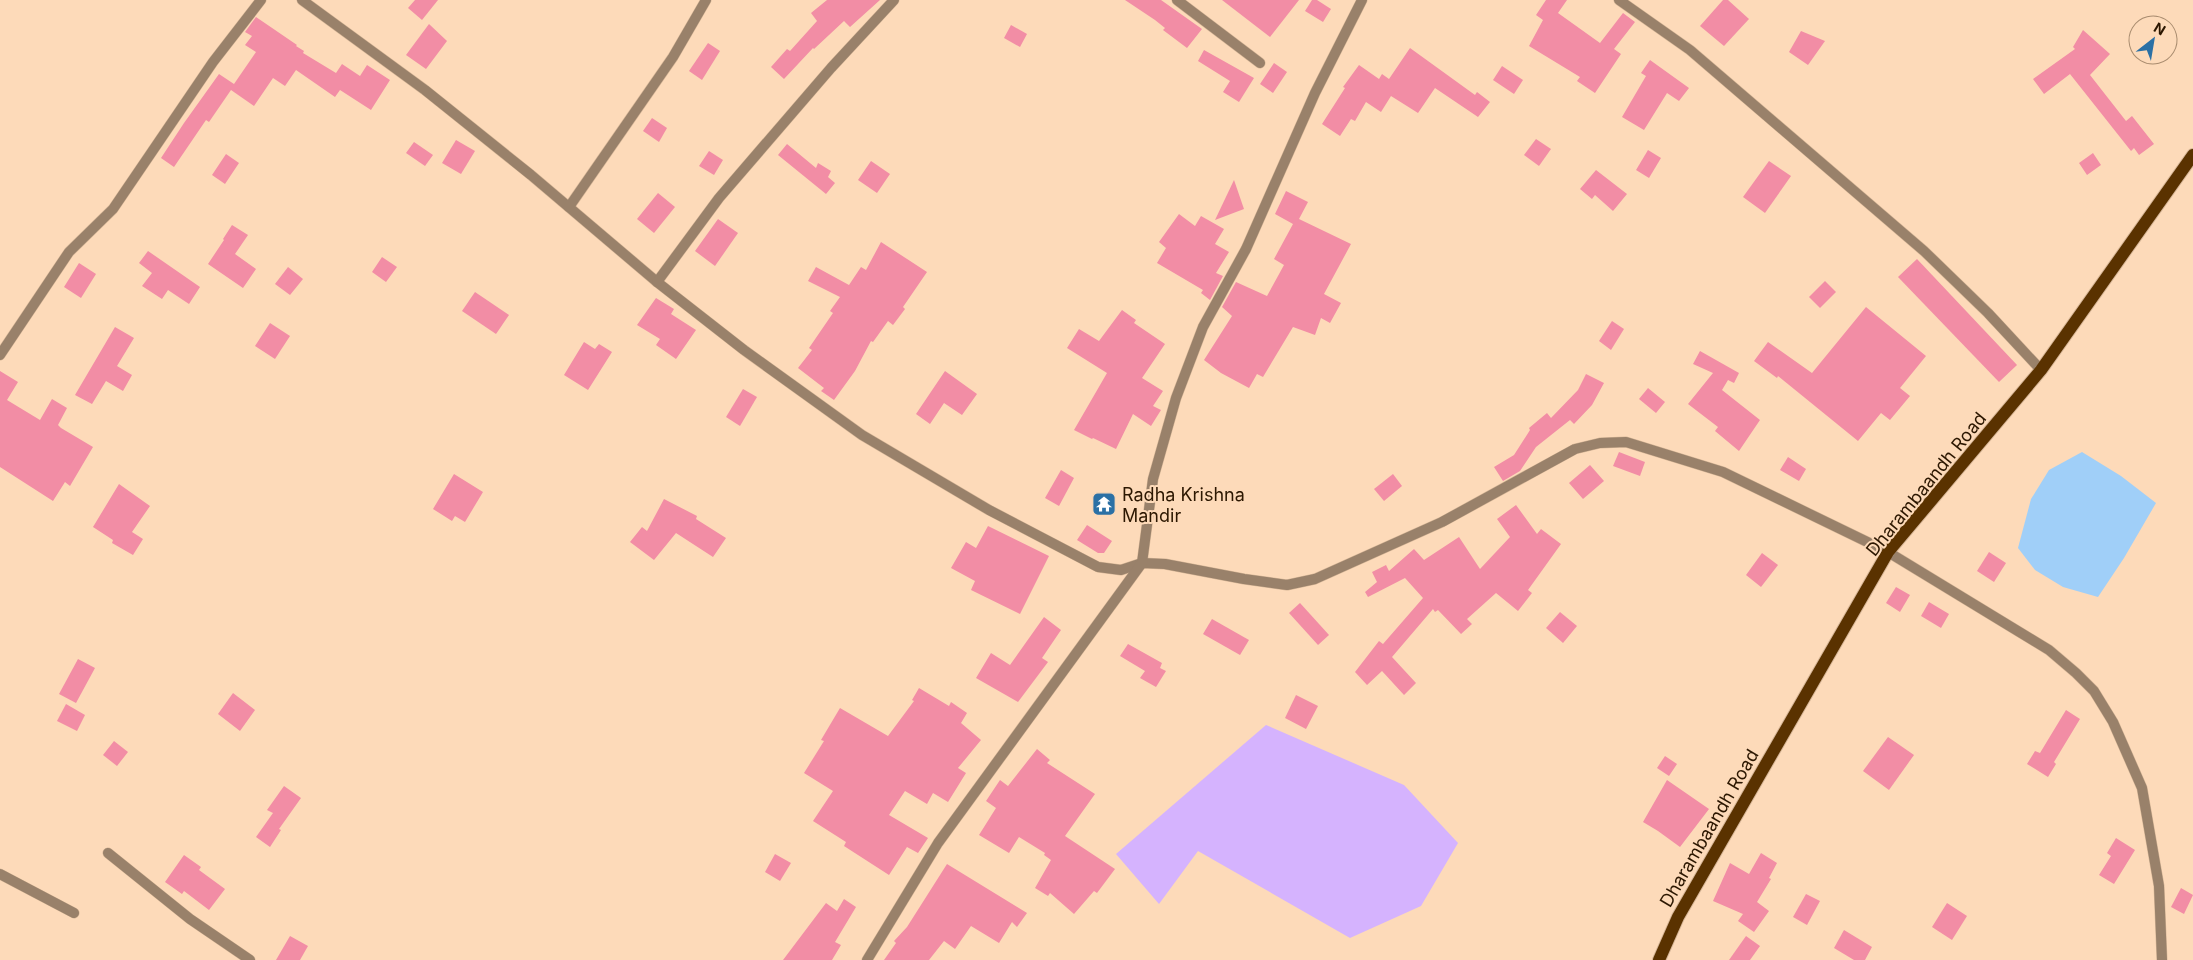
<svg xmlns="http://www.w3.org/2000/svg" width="2193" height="960" font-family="Inter,sans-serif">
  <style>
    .green { fill: #d5b3fe }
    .water { fill: #a0cff8 }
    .building { fill: #f28da5 }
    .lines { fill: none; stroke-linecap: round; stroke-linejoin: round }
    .minor-casing { stroke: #d7b798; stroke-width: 11 }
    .primary-casing { stroke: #d7b798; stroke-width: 14 }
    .minor { stroke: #99816a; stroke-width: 10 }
    .primary { stroke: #5a3200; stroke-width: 12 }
    .labels { text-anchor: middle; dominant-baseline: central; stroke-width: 4; stroke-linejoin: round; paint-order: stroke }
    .street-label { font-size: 18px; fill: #2c1701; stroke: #fddab9 }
    .poi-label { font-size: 18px; fill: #2c1701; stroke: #fddab9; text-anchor: start }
  </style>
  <rect width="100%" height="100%" fill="#fddab9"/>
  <path class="green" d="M1266 725 1404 785 1458 843 1421 906 1350 938 1198 851 1159 904 1116 854Z"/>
  <path class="water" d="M2082 452 2121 476 2156 503 2124 558 2098 597 2063 587 2035 570 2018 548 2031 499 2049 470Z"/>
  <g class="building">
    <path d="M415 0H438L422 20 408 8Z"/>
    <path d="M827 0H880L850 27 844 21 814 49 813 48 784 79 771 67 787 49 790 51 817 21 811 13Z"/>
    <path d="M1125 0H1161L1202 29 1187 48 1163 30 1165 28 1155 20Z"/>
    <path d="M1222 0H1299L1270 37Z"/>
    <path d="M1312 0H1317L1331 9 1323 22 1305 11Z"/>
    <path d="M1546 0H1567L1558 13 1600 43 1623 13 1635 22 1614 49 1621 54 1595 93 1577 81 1580 77 1529 46 1543 20 1536 15Z"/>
    <path d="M1723 0H1728L1749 19 1724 46 1700 26Z"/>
    <path d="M256 17 297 45 296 46 304 51 303 53 336 73 342 64 360 76 367 65 390 80 371 110 340 90 335 97 296 70 285 86 273 78 254 106 231 90 209 122 206 120 174 167 161 158 184 123 219 74 234 84 256 52 245 45 252 36 245 32Z"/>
    <path d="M429 24 447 41 426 69 406 55Z"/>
    <path d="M1011 25 1027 34 1020 47 1004 38Z"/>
    <path d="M2083 30 2110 54 2090 75 2126 121 2132 116 2154 144 2139 155 2134 148 2131 151 2070 74 2044 94 2033 79 2075 49 2073 47Z"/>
    <path d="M1801 31 1825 41 1808 65 1789 52Z"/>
    <path d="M708 43 720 51 702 80 689 71Z"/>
    <path d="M1410 48 1475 95 1477 92 1490 102 1478 117 1435 88 1418 113 1391 96 1381 112 1366 102 1355 121 1351 119 1340 136 1322 124 1345 88 1343 87 1359 65 1379 79 1382 74 1389 79Z"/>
    <path d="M1204 50 1254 78 1239 102 1223 92 1230 81 1198 61Z"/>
    <path d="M1650 60 1689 88 1679 101 1667 93 1644 130 1622 117 1646 76 1641 73Z"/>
    <path d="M1274 63 1287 72 1273 93 1260 84Z"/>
    <path d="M1502 66 1523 80 1514 94 1493 80Z"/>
    <path d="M652 118 667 128 659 142 643 131Z"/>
    <path d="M1536 139 1551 149 1539 166 1524 155Z"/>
    <path d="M456 140 475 151 461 174 442 163Z"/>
    <path d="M414 142 433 155 425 166 406 153Z"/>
    <path d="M787 144 816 168 818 163 831 171 828 177 835 183 826 194 778 155Z"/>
    <path d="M1648 150 1661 158 1649 178 1636 170Z"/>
    <path d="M709 151 723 160 714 175 699 166Z"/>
    <path d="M2093 153 2101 165 2087 175 2079 163Z"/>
    <path d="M226 154 239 163 225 184 212 175Z"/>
    <path d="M871 161 890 174 877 193 858 180Z"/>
    <path d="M1769 161 1791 176 1765 213 1743 197Z"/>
    <path d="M1596 170 1627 194 1613 211 1595 195 1592 199 1580 189Z"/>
    <path d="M1234 180 1244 209 1215 220Z"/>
    <path d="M1286 191 1308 202 1299 219 1351 244 1324 294 1341 303 1330 323 1321 318 1315 335 1293 327 1263 377 1257 374 1249 388 1221 373 1204 360 1232 316 1222 307 1236 282 1267 296 1284 265 1274 259 1293 224 1275 214Z"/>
    <path d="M658 193 675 207 654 233 637 219Z"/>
    <path d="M1179 214 1195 226 1201 216 1224 229 1215 244 1229 252 1216 273 1223 276 1210 300 1201 293 1203 290 1157 263 1166 248 1159 242Z"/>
    <path d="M718 219 738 233 715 266 695 251Z"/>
    <path d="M232 225 248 235 235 254 256 269 243 288 208 264 224 240 223 239Z"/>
    <path d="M881 242 927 272 903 307 905 309 893 325 888 321 873 342 871 341 855 371 834 400 821 391 824 388 798 368 812 350 809 348 833 313 830 311 840 297 808 281 816 267 849 285 861 267 866 270Z"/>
    <path d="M148 251 200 287 189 304 168 290 162 299 142 286 152 273 139 263Z"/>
    <path d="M382 257 397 267 386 282 372 272Z"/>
    <path d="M1917 259 2017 365 1999 382 1898 277Z"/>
    <path d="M79 263 96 274 81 298 64 287Z"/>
    <path d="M288 267 303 279 290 295 275 284Z"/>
    <path d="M1825 281 1836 292 1820 308 1809 297Z"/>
    <path d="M475 292 509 315 496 334 462 311Z"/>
    <path d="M656 298 674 309 671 314 696 330 676 359 656 345 660 339 637 325Z"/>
    <path d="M1866 307 1926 356 1900 388 1910 396 1890 420 1881 413 1858 441 1778 376 1777 378 1754 361 1768 342 1812 373Z"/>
    <path d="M1122 310 1136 320 1134 323 1165 344 1142 378 1163 391 1153 406 1161 410 1151 426 1133 414 1116 449 1093 438 1092 439 1074 430 1107 373 1067 348 1079 329 1099 341Z"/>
    <path d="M1612 321 1624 329 1611 350 1599 341Z"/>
    <path d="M270 323 290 336 275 359 255 346Z"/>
    <path d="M115 327 134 338 117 366 132 375 123 391 106 381 92 404 75 395Z"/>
    <path d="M584 342 595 349 599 344 612 352 588 390 564 375Z"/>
    <path d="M1700 351 1739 373 1734 383 1728 380 1722 390 1760 420 1739 451 1715 431 1718 427 1688 404 1713 373 1693 364Z"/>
    <path d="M0 371 18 382 7 400 40 420 52 399 67 408 58 425 61 428 93 447 70 486 65 482 53 501 0 467Z"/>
    <path d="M945 371 977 394 962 415 944 403 930 424 916 414Z"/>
    <path d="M1586 374 1604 383 1592 405 1574 424 1570 420 1536 447 1520 471 1503 481 1494 467 1514 455 1530 430 1529 428 1547 413 1551 418 1578 390Z"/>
    <path d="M1648 388 1665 402 1656 413 1639 399Z"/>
    <path d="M743 389 757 397 740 426 726 417Z"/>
    <path d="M1619 452 1645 462 1640 476 1613 466Z"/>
    <path d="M1788 457 1806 469 1799 481 1780 470Z"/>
    <path d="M1590 465 1604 481 1583 499 1569 483Z"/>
    <path d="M1061 470 1074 478 1059 506 1045 498Z"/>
    <path d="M454 474 483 492 465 522 455 516 452 521 433 509Z"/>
    <path d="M1393 474 1402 486 1384 501 1374 489Z"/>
    <path d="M119 484 150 506 132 532 143 539 133 555 112 543 113 540 93 527Z"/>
    <path d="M664 499 697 516 696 519 726 538 713 557 676 533 654 560 630 542 642 527 647 531Z"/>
    <path d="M1516 505 1537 534 1541 529 1561 544 1528 590 1532 593 1518 611 1496 593 1467 619 1472 624 1461 634 1438 610 1435 612 1433 609 1392 657 1416 683 1404 695 1382 671 1367 685 1355 672 1379 641 1383 644 1423 598 1405 578 1368 597 1365 592 1377 582 1372 572 1386 565 1389 571 1414 549 1424 560 1459 537 1480 569 1510 537 1497 519Z"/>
    <path d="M1087 525 1112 541 1104 553H1098L1077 540Z"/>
    <path d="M988 526 1049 556 1020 614 971 590 975 581 951 568 966 542 976 548Z"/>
    <path d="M1989 552 2006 563 1994 582 1977 571Z"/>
    <path d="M1762 553 1778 565 1761 587 1746 575Z"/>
    <path d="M1896 587 1910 595 1900 612 1886 603Z"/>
    <path d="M1929 602 1949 614 1941 628 1921 616Z"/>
    <path d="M1300 603 1329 635 1318 645 1289 613Z"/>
    <path d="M1560 612 1577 626 1563 643 1546 628Z"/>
    <path d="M1044 617 1061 630 1042 658 1048 662 1018 702 976 678 991 653 1010 665Z"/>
    <path d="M1212 619 1249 640 1240 655 1203 634Z"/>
    <path d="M1128 644 1162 663 1160 668 1166 671 1156 687 1140 678 1145 671 1120 656Z"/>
    <path d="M78 659 95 668 76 703 59 694Z"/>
    <path d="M919 688 949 706 951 702 967 713 961 723 981 740 958 768 966 773 948 802 933 793 927 804 905 791 889 815 928 838 918 853 907 847 889 875 844 846 846 842 813 821 833 791 804 773 824 741 821 740 840 708 888 736 914 701 912 700Z"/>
    <path d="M233 693 255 710 240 731 218 714Z"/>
    <path d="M1296 695 1318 706 1306 729 1285 718Z"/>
    <path d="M66 704 85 715 77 731 57 721Z"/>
    <path d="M2066 710 2080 719 2054 762 2056 764 2048 777 2027 764 2035 751 2040 753Z"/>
    <path d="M1888 737 1914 755 1889 790 1863 771Z"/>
    <path d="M114 741 128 752 117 766 103 755Z"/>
    <path d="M1037 749 1050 760 1047 763 1095 794 1065 836 1115 869 1097 893 1094 891 1074 914 1050 893 1048 896 1035 888 1051 860 1044 855 1045 853 1019 837 1009 853 979 835 996 808 986 801 1000 780 1008 786Z"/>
    <path d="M1665 756 1677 764 1669 776 1657 768Z"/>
    <path d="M1667 780 1709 809 1680 847 1658 831 1643 822Z"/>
    <path d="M284 786 301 798 279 829 281 830 270 847 256 837 273 813 267 810Z"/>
    <path d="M2116 838 2135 850 2114 884 2099 875 2111 856 2107 853Z"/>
    <path d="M1761 853 1777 863 1769 878 1771 879 1757 902 1769 911 1754 932 1738 921 1743 914 1713 901 1730 863 1749 874Z"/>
    <path d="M775 854 791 863 780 881 765 872Z"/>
    <path d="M184 855 201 867 199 870 225 889 209 910 184 891 182 894 165 882Z"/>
    <path d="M947 864 1027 913 1017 927 1012 922 999 943 971 926 955 949 944 941 929 960H884L896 943 894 941 907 927Z"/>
    <path d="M2181 888 2193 895 2184 914 2171 907Z"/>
    <path d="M1806 894 1820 901 1807 925 1793 917Z"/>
    <path d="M844 899 856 907 835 942 841 945 832 960H783L826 903 837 911Z"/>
    <path d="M1947 903 1967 916 1952 940 1932 927Z"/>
    <path d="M1844 930 1872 947 1865 960H1854L1834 948Z"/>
    <path d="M290 936 308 946 300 960H276Z"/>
    <path d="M1746 936 1760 946 1750 960H1729Z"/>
  </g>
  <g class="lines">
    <g class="minor-casing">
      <g id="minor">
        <path d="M302 0 425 90 531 175 657 282 744 350 862 435 989 510 1098 567 1121 570 1142 563 1165 564 1244 579 1287 585 1315 579 1442 522 1575 449 1600 443 1626 442 1723 472 1888 552 2049 650 2076 673 2094 691 2113 722 2142 788 2159 886 2162 960"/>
        <path d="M1177 0 1260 63"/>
        <path d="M1619 0 1690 50 1924 251 1988 313 2041 370"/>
        <path d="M569 207 673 57 706 0"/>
        <path d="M657 282 719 198 831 68 894 0"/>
        <path d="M0 355 69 252 113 209 213 62 261 0"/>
        <path d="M108 853 190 919 250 960"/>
        <path d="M0 874 74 913"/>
        <path d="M867 960 938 843 1142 563 1153 479 1176 398 1203 327 1246 249 1315 93 1362 0"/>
      </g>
    </g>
    <g class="primary-casing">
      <path id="primary" d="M1659 960 1678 917 1888 552 2041 370 2193 155"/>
    </g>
    <use href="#minor" class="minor"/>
    <use href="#primary" class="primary"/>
  </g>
  <defs>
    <g id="temple-square" transform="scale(1.25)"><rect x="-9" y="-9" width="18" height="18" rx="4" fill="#2b70a5" stroke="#fddab9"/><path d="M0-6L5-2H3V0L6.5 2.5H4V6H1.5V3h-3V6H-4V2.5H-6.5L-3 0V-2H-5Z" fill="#fff"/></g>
  </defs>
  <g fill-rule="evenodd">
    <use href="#temple-square" x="1104" y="504"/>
  </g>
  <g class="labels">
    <g class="street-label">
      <text transform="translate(1926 484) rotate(-51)">Dharambaandh Road</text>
      <text transform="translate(1709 828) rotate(-60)">Dharambaandh Road</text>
    </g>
    <g class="poi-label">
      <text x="1122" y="494">Radha Krishna<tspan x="1122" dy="21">Mandir</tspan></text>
    </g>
  </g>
  <g transform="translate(2153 40) rotate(31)"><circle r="24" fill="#fddab9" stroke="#a98c6f"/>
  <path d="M0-4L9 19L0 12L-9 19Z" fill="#2b70a5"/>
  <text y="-8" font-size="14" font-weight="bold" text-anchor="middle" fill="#2c1701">N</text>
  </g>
</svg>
